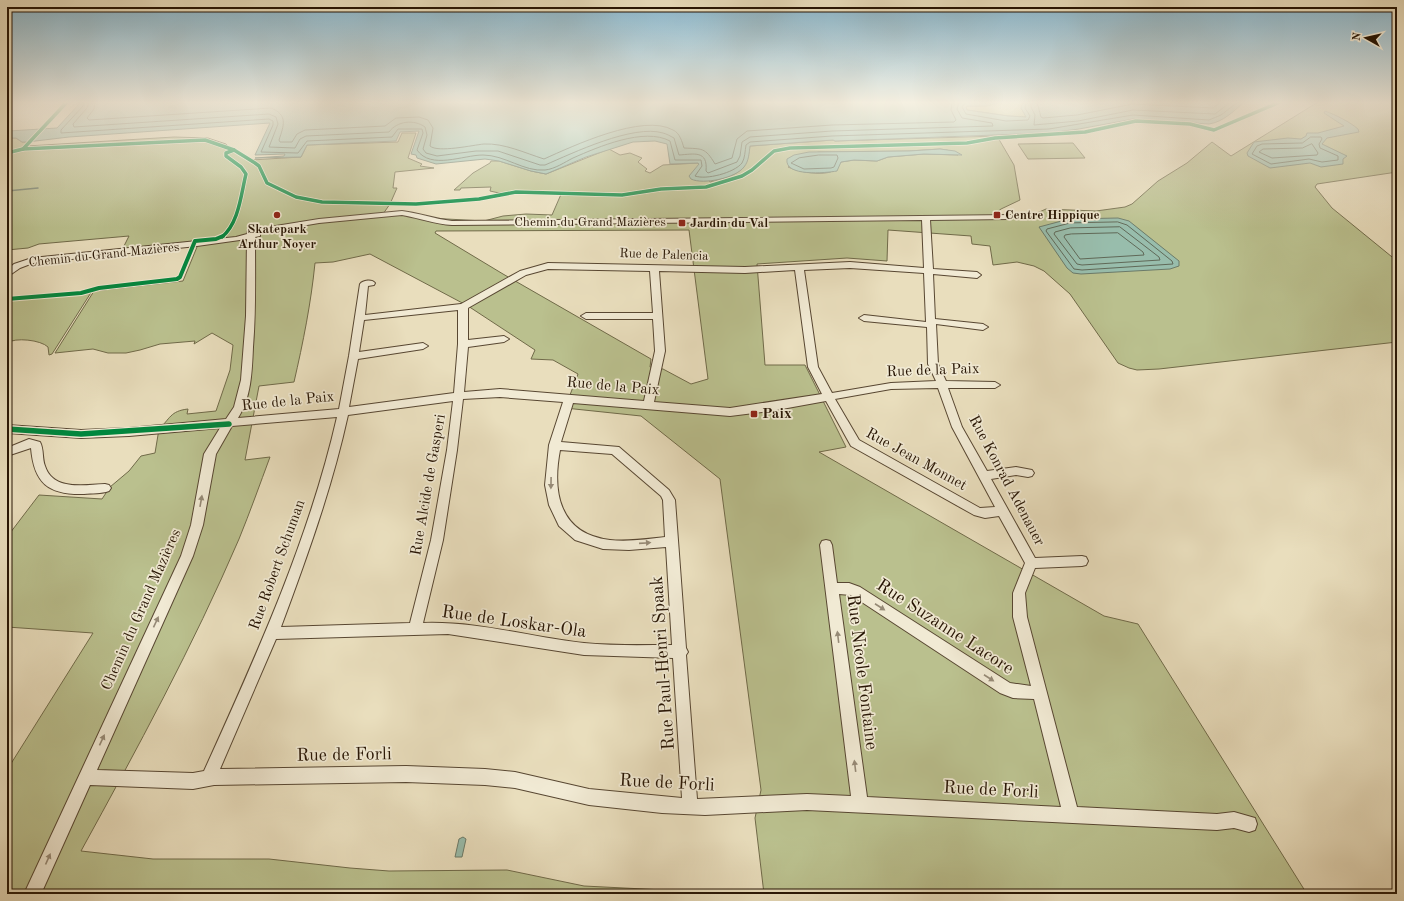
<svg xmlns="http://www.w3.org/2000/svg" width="1404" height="901" font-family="'Old Standard TT',serif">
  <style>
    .green { fill: #bac08e; stroke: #706a49; fill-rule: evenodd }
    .water { fill: #98bdac; stroke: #6b7a69 }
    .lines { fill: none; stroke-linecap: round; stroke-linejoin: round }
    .shore { stroke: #606958; stroke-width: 1 }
    .stream { stroke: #6b7a69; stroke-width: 1.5 }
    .minor-casing { stroke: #584732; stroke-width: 2 }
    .minor { fill: #f1ead4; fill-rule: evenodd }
    .cycleway-far2-casing { stroke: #f1ead4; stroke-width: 5 }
    .cycleway-far1-casing { stroke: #f1ead4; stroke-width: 6 }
    .cycleway-casing { stroke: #f1ead4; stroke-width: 8 }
    .cycleway-far2 { stroke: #00873e; stroke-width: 3.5 }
    .cycleway-far1 { stroke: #00873e; stroke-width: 4 }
    .cycleway { stroke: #00873e; stroke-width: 5.5 }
    .oneway { fill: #968a76 }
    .poi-dot { fill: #8f2418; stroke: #f1ead4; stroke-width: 1.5 }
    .labels { text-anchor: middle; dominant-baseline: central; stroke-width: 3.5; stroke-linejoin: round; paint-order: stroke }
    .far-poi-label { font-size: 13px; font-weight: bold; fill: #271504; stroke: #f1ead4; text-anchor: start }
    .far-street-label { font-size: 13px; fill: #271504; stroke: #f1ead4 }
    .street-label { font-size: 15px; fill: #271504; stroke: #f1ead4 }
    .poi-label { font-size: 15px; font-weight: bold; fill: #271504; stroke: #f1ead4; text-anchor: start }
    .near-street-label { font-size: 18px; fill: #271504; stroke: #f1ead4 }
  </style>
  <rect width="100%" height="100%" fill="#e9debd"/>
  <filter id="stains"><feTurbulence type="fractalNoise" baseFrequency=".005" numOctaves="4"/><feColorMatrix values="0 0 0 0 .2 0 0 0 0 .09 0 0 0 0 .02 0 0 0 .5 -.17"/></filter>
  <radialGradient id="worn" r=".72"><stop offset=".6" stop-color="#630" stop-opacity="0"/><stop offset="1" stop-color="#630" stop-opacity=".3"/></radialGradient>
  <g class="green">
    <path d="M1001 102H1023L1021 108 1027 117 1008 116 967 110 966 107 968 106H986Z"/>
    <path d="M1318 102H1397V172L1317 184 1315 187 1332 208 1397 261V342L1159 369 1137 370 1129 368 1118 363 1070 294 1044 271 1034 266 1017 262 993 265 990 246 972 244 971 236 888 230 887 261 847 258 757 264 765 365H805L846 447 819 452 1104 616 1138 624 1307 894H764L755 818 761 790 720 479 641 416 565 408 578 374 553 360 531 359 535 350 468 306 370 254 333 262 315 263C311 303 303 343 294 382L259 386 245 460 270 457C260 484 250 512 239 539 193 646 137 749 81 851L153 859H269L350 868 389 871 507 870 584 886 664 890H711L712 894H7V770L93 633 7 627V537L39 495 102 499 110 487 129 471 141 456 155 453 159 429C170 419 170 411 188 409L187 414 216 411 230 370 233 345 212 333 194 344 195 341 160 344 140 350 126 353H108L93 349 55 353 94 291 183 281 197 247V244L121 252 129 236 39 244 28 248 7 250V138H16L22 142H27L25 144H28L27 146 174 137 208 138 226 144 229 148 251 160 301 157 307 145 398 142 402 133H416L408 158 422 164 420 166 434 168 395 172 393 188H397L390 204 383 214 402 213 428 218 484 221 503 216 526 214 552 215 562 192 525 191 499 193 490 191 491 187 461 188 460 190H454L473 173 490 163 491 161H499L531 171 546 174 609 149 620 155 630 153 642 158 638 162 647 169 645 171 650 173 663 165 698 163 710 182C735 174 746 175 750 146L833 140 835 141 997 136 1014 165 1020 200 1001 209 993 215 1008 217H1022L1037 213 1046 209 1096 211 1125 207 1132 204 1158 181 1187 163 1212 142 1231 156ZM940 149 947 150 958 155 924 154 888 157 877 161 854 160 841 162C838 165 838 169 833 171 823 176 798 172 788 167L818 152 909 151ZM689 230 708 379 691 384 663 369 650 367 651 359 503 274 435 233 436 231Z"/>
    <path d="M1073 143 1085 158 1028 159 1018 144Z"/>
    <path d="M92 291 52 354 49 355 48 347C41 340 15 337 7 343V300L78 295Z"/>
  </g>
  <g class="water">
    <path d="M81 102H1001L986 106H968L966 107 967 110 1008 116 1026 117 1021 108 1023 102H1244C1234 111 1223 122 1209 124L1133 119 1079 129 1049 133 835 141 833 140 750 146C749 153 749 161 744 167 736 178 703 185 691 179L689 176 699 164 698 163 670 164 667 144 655 141 633 142 586 157 546 174 531 171 499 161 485 159 436 164 417 158 416 155 411 154 419 131 400 132 396 141 307 145 301 157 255 158 284 156 285 154 255 155 270 123 69 137 27 142H22L16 138H7V132L9 131 57 128Z"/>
    <path d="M1325 111C1336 115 1350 122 1358 129L1359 132 1327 138 1322 144 1347 156 1343 159V164L1321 167 1310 163 1270 168 1248 156 1247 153 1254 142 1288 138 1301 139 1306 136 1307 133H1318L1344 126 1324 113Z"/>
    <path d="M940 149 955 151 962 155 924 154 888 157 877 161 854 160 841 162 837 171C826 173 784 177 787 159L794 155 809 152 909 151Z"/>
    <path d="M1118 218 1129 221 1179 261V266L1170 269 1081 274 1073 273 1067 268 1039 227 1069 219Z"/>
    <path d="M463 837 466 839 462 857H455L459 839Z"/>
  </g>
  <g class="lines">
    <g class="shore">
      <path d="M84 102 83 106 61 130V133L269 119 273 121V125L261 152 298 153 307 141 392 137 398 129H422L423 133 417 150C431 170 463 155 483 155 505 155 524 172 545 170 555 169 565 162 573 158 598 147 644 127 670 141L675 160H701L702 166 695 176C706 180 734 173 742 163 745 158 745 151 746 145L750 142 832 136 1049 129 1133 115 1209 120 1221 115 1238 102"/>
      <path d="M89 102 87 108 73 124 74 127 269 114 276 117 278 124 269 147 295 148 300 139 306 136 389 132C397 121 414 119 425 127L427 135 423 149 426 153 437 156 476 151H498L540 165H545C573 153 633 124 663 133 667 134 670 136 674 138L679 155C694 154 708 150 706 171L708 173 737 162 740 156 742 142 750 137 832 131 993 126 992 123 962 118 957 109 959 102"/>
      <path d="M95 102 94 109 87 118 89 120 271 108C288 115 284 125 279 140L280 142H292L297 134 305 130 385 126 396 118 419 117 428 120 433 128 430 146C438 153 473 145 484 144 504 143 525 153 544 159 573 146 643 113 673 130 680 133 682 142 684 148 702 149 705 147 715 164L732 158 737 139 747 131 832 125 954 122 956 120 951 110 952 102"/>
      <path d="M966 102 962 107 966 114 1006 121 1028 120 1030 116 1025 108 1026 102"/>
      <path d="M1031 102V107L1035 115 1034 125 1078 121 1133 110 1215 114 1231 102"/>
      <path d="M1037 102 1041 117 1043 118 1077 115 1133 104 1213 108 1221 102"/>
      <path d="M1311 137H1321L1322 139 1319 144 1320 148 1338 156V160L1322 162 1309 159 1271 164 1252 154 1257 146 1262 144 1302 143Z"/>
      <path d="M1312 144 1318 153 1317 155 1272 158 1259 152 1263 149 1302 148Z"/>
      <path d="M819 155H837L838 158 834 167 831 168 804 169 791 163 799 158Z"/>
      <path d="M1118 222 1127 225 1172 261 1173 264 1082 270 1074 269 1046 231 1047 229 1070 223Z"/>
      <path d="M1120 227 1159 257 1160 260 1082 265 1077 264 1054 234 1055 232 1070 228Z"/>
      <path d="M1118 233 1143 252 1144 255 1080 259 1064 237 1065 235 1071 234Z"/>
    </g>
    <path class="stream" d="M7 191 38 188"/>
    <g class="minor-casing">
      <g id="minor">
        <path d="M402 211C419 213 435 219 452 221L1011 215 1012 217 1008 219 930 220 933 269 977 272 981 275 977 278 933 274 935 319 983 324 988 327 983 330 936 324 938 364 946 381 995 382 1000 385 995 388H948L962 427 987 471 1016 467 1032 470 1034 473 1032 476 1028 477 1016 475 991 479 1035 558 1082 556 1086 557 1088 561 1086 565 1082 566 1035 568 1025 593 1027 617 1077 807 1217 814 1234 812 1255 818 1257 824 1255 830 1249 832 1234 828 1217 830 807 810 705 815 662 813 589 805 515 788 485 785 406 782 214 785 193 789 90 785 41 894H24L181 556 191 525 204 454 220 428 129 436 81 438 7 433V425L81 430 129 428 226 419 234 407 241 380 246 316 247 239 197 246 33 263 20 268 7 277V270L14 264 32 258 236 237 247 234 248 230H251L319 219ZM402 215C419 218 435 224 452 225L922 220 924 268 850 262 745 267 548 263 520 271 461 304 365 315 368 286 374 285 375 283C372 279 363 280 360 284L349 356 339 409 238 418C251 398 252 372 253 347 256 311 255 274 255 237L260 236V233L319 223ZM850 268 924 273 926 322 864 315 859 318 864 321 927 327 928 364 936 381 891 383 832 393 818 367 804 270ZM548 269 650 271 653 313H586L581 316 586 319H653L655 351 644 401 500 389 464 392 468 347 504 342 509 339 504 336 468 340V308L526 275ZM795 270 808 367 822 394 730 408 654 402 665 351 659 271 745 273ZM458 310V344L454 393 349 407 358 359 423 349 428 346 423 343 359 352 364 320ZM938 388 952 427 995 507 980 508 859 440 835 399 891 389ZM500 397 563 402 549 445 545 485 549 505 559 526 575 540 603 549 629 550 666 547 672 645C643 645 613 646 584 643 530 637 477 621 423 623L443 540 457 450 463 399ZM453 401 447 450 431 540 410 623 281 627C307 557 332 488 348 415ZM826 401 851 446 974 515 985 518 999 516 1025 563 1013 593V617L1031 686 1010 683 860 587 849 583H837L832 545 830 541 826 540 822 541 820 545 851 796 807 794 697 799 686 655 688 652 686 648 675 500 669 490 619 447 561 442 573 403 730 416 771 411ZM337 417C309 540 256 656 204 771L193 773 97 770 193 556 203 525 216 454 232 426ZM560 450 612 454 661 496 663 500 665 537C647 539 629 542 610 540 559 534 552 492 560 450ZM839 594 851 595 1000 693 1013 698 1034 699 1061 807 867 797ZM448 634 584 655 673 658 682 798 589 789 515 772 485 769 406 766 220 769 276 639Z"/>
        <path d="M29 439 40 442C44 449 42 459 45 466 53 491 84 485 105 484L109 485 111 488 109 491C101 494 92 493 84 494 48 495 34 483 31 448L7 456V448Z"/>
      </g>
    </g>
    <use href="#minor" class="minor"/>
    <g class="cycleway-far2-casing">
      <g id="cycleway-far2">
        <path d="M23 149 67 102"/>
        <path d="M7 153 23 149 205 140 234 150 255 163 259 166 267 183 296 197 322 202 416 204 479 199 516 192 622 195 661 189 706 187 742 176 752 170 774 151 790 148 967 143 995 138 1085 132 1136 121 1190 124 1214 130 1280 102"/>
        <path d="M222 237C239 223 241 194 246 174L241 167 226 156V153L234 150"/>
      </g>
    </g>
    <g class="cycleway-far1-casing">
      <path id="cycleway-far1" d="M7 299 81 293 99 288 177 279 180 277 195 241 216 239 223 236"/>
    </g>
    <g class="cycleway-casing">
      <path id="cycleway" d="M7 429 81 434 229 424"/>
    </g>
    <use href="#cycleway-far2" class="cycleway-far2"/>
    <use href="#cycleway-far1" class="cycleway-far1"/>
    <use href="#cycleway" class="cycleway"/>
  </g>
  <defs><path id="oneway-solid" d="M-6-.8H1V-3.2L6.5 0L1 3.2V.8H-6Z"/></defs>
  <g class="oneway">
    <use href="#oneway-solid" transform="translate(551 483) rotate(91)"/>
    <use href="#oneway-solid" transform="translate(201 501) rotate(-80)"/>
    <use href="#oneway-solid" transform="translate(645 543) rotate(-4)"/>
    <use href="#oneway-solid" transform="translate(880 607) rotate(33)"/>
    <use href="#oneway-solid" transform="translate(156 622) rotate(-65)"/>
    <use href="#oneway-solid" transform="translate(838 637) rotate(-97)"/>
    <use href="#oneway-solid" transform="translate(989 678) rotate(33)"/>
    <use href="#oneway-solid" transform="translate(102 740) rotate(-65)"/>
    <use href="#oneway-solid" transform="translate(855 766) rotate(-97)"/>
    <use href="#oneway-solid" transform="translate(48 859) rotate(-66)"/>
  </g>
  <linearGradient id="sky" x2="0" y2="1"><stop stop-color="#88b8d0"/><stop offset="0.45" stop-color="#f5f0e1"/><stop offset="1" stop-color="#f5f0e1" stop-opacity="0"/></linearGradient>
  <rect width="1404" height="228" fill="url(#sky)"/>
  <g class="poi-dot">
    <circle cx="277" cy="215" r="4"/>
    <rect x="993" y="211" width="8" height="8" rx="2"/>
    <rect x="678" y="219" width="8" height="8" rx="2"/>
    <rect x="750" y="410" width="8" height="8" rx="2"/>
  </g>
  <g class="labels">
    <g class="far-poi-label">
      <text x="1005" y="215">Centre Hippique</text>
      <text x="690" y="223">Jardin du Val</text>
      <text x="277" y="229" text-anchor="middle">Skatepark<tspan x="277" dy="15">Arthur Noyer</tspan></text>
    </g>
    <g class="far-street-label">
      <text x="590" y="222">Chemin du Grand Mazières</text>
      <text transform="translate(104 255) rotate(-6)">Chemin du Grand Mazières</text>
      <text transform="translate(664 255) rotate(2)">Rue de Palencia</text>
    </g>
    <g class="street-label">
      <text transform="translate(933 371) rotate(-2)">Rue de la Paix</text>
      <text transform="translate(613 387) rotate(5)">Rue de la Paix</text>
      <text transform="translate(288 402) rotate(-6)">Rue de la Paix</text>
      <text transform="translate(916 460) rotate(29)">Rue Jean Monnet</text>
      <text transform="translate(1006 481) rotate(62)">Rue Konrad Adenauer</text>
      <text transform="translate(429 485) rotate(-80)">Rue Alcide de Gasperi</text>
      <text transform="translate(278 565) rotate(-70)">Rue Robert Schuman</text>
      <text transform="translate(142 610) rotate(-66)">Chemin du Grand Mazières</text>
    </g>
    <g class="poi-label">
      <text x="762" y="414">Paix</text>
    </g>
    <g class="near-street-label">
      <text transform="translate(514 622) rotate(8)">Rue de Loskar-Ola</text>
      <text transform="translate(945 627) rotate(33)">Rue Suzanne Lacore</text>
      <text transform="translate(663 663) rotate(-94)">Rue Paul-Henri Spaak</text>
      <text transform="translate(862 672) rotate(83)">Rue Nicole Fontaine</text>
      <text transform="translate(344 755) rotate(-1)">Rue de Forli</text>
      <text transform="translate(667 783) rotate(3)">Rue de Forli</text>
      <text transform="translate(991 790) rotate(3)">Rue de Forli</text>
    </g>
  </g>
  <rect width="1404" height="901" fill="none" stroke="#e9debd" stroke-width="24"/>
  <rect x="8" y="8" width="1388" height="885" fill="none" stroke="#271504" stroke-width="2"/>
  <rect x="12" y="12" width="1380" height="877" fill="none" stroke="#271504"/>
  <g transform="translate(1366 38) rotate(278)" stroke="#f1ead4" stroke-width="3" paint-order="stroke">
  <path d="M0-3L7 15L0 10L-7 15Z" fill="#271504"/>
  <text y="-6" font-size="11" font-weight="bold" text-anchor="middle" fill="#271504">N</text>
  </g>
  <rect width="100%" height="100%" filter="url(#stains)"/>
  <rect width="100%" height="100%" fill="url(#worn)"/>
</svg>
